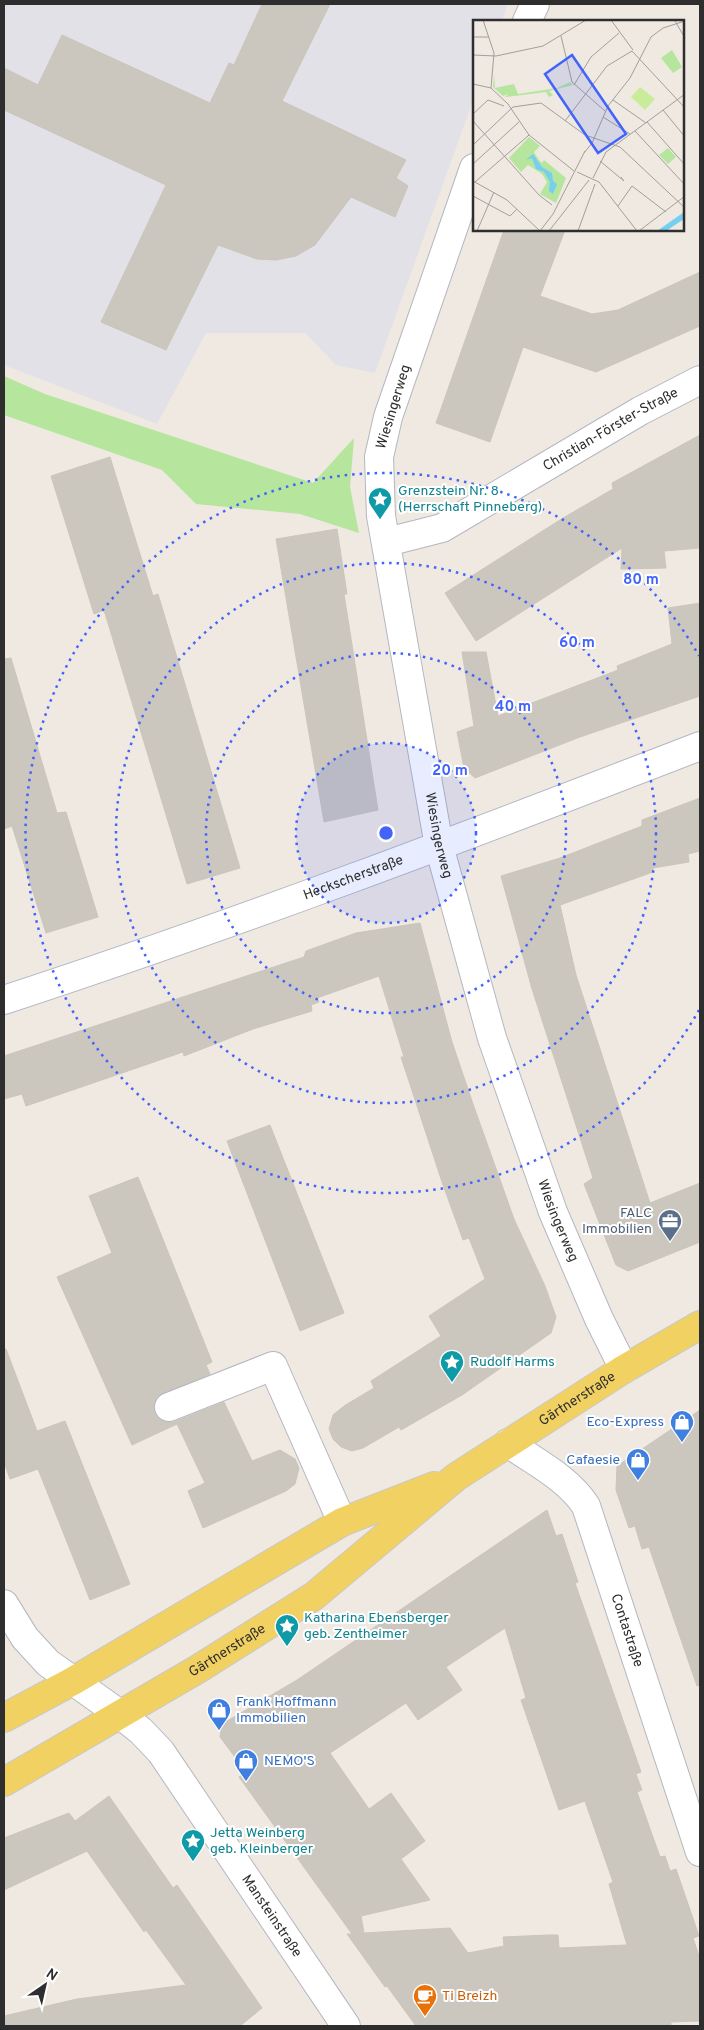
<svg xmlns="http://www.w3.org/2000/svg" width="704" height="2030" font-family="Overpass,sans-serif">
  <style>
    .industrial { fill: #e3e1e8 }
    .green { fill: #b6e59e }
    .building { fill: #cbc7bf; stroke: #cbc5ba; fill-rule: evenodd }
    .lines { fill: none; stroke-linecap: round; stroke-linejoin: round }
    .street-casing { stroke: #b4b7c1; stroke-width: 30 }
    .secondary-casing { stroke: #b4b7c1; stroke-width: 30 }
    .primary-casing { stroke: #c9c9c9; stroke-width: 30 }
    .street { stroke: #fff; stroke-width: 28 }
    .secondary { stroke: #fff; stroke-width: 28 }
    .primary { stroke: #f2d163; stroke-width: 28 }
    .ring { fill: none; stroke: #4264fb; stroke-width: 2.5; stroke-dasharray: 2.5 5 }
    .labels { text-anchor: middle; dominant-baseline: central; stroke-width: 4; stroke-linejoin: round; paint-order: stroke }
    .street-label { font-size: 14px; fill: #2e2e2e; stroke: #fff }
    .culture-label { font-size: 14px; fill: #0d838f; stroke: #fff; text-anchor: start }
    .service-label { font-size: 14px; fill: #4e5e75; stroke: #fff; text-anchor: end }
    .shop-label { font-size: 14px; fill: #366cbe; stroke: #fff; text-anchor: end }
    .food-label { font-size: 14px; fill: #c56008; stroke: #fff; text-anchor: start }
    .inset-road { fill: none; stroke: #a29e99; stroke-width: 1 }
    .view { fill: #4264fb; fill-opacity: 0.15; stroke: #4264fb; stroke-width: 2.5 }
    .inset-edge { fill: none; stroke: #2e2e2e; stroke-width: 2.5 }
    .centre { fill: #4264fb; stroke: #fff; stroke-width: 2.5 }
    .ring-label { font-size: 15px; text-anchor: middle; font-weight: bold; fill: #4264fb; stroke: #fff; stroke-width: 4; stroke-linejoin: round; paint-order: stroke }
  </style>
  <rect width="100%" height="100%" fill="#efe9e1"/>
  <path class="industrial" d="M4 4H508L502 21H474V98L375 373 336 365 305 333H206L157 424 4 365Z"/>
  <path class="green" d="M4 376 45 394 313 483 354 438 350 487 359 533 300 514 196 504 162 470 4 415Z"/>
  <g class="building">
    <path d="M262 4H330L282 101 406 160 396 178 408 186 395 217 351 197 315 245 296 256 276 260 257 259 218 245 166 350 101 322 166 185 4 110V68L38 85 62 35 210 103 229 63 234 65Z"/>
    <path d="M504 230H565L540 296 592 314 618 310 700 272V326L596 372 523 347 490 442 436 423Z"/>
    <path d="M700 435V548L664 551 666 568 621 569 622 548 476 641 445 593 563 518 613 489 612 483Z"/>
    <path d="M110 457 153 596 158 594 240 868 187 884 104 610 94 614 51 476Z"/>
    <path d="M337 529 347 594H344L378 810 324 822 276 539Z"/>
    <path d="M700 603V696L580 737 475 778 464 768 457 732 474 726 462 652H486L498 716 618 670 617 666 672 644 668 608Z"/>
    <path d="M11 658 57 813 66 812 98 917 46 933 12 826 4 829V659Z"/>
    <path d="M700 798V851L688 854 689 862 653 868V872L560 905 576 975 650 1203 700 1183V1242L628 1271 616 1265 584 1184 593 1178 532 989 501 876 560 858 642 826V820Z"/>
    <path d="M420 923 452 1042 473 1104 514 1219 545 1286 556 1317 551 1333 462 1395 401 1430 399 1427 363 1448 352 1451 341 1447 333 1439 329 1429 333 1415 344 1406 374 1388 371 1381 441 1336 429 1316 485 1279 469 1238 463 1240 442 1182 401 1057H404L379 976 317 998 319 1002 311 1005 312 1011 253 1029 184 1056 183 1052 26 1106 22 1094 4 1099V1056L304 957 306 951 356 933Z"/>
    <path d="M270 1125 344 1313 300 1331 227 1141Z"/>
    <path d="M138 1177 212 1362 206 1365 210 1374 157 1397 154 1404 155 1413 160 1419 166 1422H174L224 1402 252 1461 280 1450 295 1459 299 1468 295 1484 286 1491 203 1528 188 1491 205 1483 177 1424 132 1445 57 1277 112 1253 89 1196Z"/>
    <path d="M4 1349H6L37 1431 65 1421 130 1584 90 1600 38 1469 10 1479 4 1462Z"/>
    <path d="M700 1410V1685L697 1686 649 1547 642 1549 635 1526 629 1528 616 1490 617 1466Z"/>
    <path d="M547 1510 556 1536 562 1534 578 1582 575 1583 641 1772 636 1774 642 1790 637 1792 660 1857 665 1856 670 1871 676 1869 699 1936 693 1938 700 1959V2021L671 2022V2026H416L387 1986 385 1987 347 1934H352L239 1777 246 1772 220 1737 222 1724 297 1680ZM505 1628 526 1698 521 1700 559 1810 585 1801 613 1882 609 1884 627 1945 559 1948 558 1935H548L503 1937 504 1946 468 1953 450 1928 364 1933 361 1916 430 1900 401 1859 425 1841 391 1793 369 1809 330 1753 406 1703 418 1720 462 1690 446 1667Z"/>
    <path d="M109 1796 173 1888 177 1885 262 2008 240 2026H4V2016L77 1999 186 1985 146 1930 144 1932 87 1851 4 1890V1838L69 1813 75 1821Z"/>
  </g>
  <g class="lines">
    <g class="street-casing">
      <g id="street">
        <path d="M527 21 535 4"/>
        <path id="s1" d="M474 168 388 417 379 457 381 516 439 846 492 1038 553 1212 599 1319 624 1369"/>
        <path id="s2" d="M387 542 442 528 640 411 700 380"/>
        <path id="s3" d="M4 1000C239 923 470 835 700 746"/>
        <path d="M169 1407 273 1366 342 1522"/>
        <path id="s4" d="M508 1443C535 1462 568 1478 586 1506L700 1852"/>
      </g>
    </g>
    <g class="secondary-casing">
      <g id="secondary">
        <path id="s5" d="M4 1604 25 1638 48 1663 121 1715 141 1731 161 1752 346 2026"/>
      </g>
    </g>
    <g class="primary-casing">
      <g id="primary">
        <path d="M4 1718 73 1681 342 1522 434 1486"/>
        <path id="s6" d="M4 1782 198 1669 314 1596 456 1477 624 1369 700 1325"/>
      </g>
    </g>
    <use href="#street" class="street"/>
    <use href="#secondary" class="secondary"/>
    <use href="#primary" class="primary"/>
  </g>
  <circle cx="386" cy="833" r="90" fill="#4264fb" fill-opacity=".12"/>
  <g class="ring">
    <circle cx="386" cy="833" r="90"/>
    <circle cx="386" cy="833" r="180"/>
    <circle cx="386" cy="833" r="270"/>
    <path d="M699 1010A360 360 0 1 1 699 656"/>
  </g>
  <defs>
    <g id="sight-pin" transform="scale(1.25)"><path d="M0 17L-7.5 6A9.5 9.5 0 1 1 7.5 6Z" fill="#0f9aa8" stroke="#fff"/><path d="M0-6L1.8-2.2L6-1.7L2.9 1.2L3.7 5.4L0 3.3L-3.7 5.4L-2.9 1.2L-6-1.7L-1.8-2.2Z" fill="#fff"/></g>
    <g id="office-pin" transform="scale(1.25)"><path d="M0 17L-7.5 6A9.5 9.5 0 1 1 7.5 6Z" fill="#5c6f8a" stroke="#fff"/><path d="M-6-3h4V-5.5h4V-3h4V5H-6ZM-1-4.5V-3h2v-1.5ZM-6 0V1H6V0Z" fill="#fff"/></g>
    <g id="shop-pin" transform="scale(1.25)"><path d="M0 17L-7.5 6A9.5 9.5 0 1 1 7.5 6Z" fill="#3f7fe0" stroke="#fff"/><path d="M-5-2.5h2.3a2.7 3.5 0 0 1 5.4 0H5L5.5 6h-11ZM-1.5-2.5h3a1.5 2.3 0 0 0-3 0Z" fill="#fff"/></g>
    <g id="cafe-pin" transform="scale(1.25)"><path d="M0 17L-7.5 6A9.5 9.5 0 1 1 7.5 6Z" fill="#e8710a" stroke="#fff"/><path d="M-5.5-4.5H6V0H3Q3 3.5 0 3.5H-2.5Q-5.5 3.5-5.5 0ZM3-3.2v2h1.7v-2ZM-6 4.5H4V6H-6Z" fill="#fff"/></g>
  </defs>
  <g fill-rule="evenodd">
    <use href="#sight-pin" x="380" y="499"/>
    <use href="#office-pin" x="670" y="1221"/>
    <use href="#sight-pin" x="452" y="1362"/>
    <use href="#shop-pin" x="682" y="1422"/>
    <use href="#shop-pin" x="638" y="1460"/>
    <use href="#sight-pin" x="287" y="1626"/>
    <use href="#shop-pin" x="219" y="1710"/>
    <use href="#shop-pin" x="246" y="1761"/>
    <use href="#sight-pin" x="193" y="1841"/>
    <use href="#cafe-pin" x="425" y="1996"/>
  </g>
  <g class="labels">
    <g class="street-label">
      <text transform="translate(394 407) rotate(-73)">Wiesingerweg</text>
      <text stroke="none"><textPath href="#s2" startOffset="252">Christian-Förster-Straße</textPath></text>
      <text stroke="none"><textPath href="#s1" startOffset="688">Wiesingerweg</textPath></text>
      <text stroke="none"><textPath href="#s3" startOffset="370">Heckscherstraße</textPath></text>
      <text stroke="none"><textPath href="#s1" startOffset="1092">Wiesingerweg</textPath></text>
      <text stroke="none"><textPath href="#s6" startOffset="691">Gärtnerstraße</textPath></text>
      <text stroke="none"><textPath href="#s4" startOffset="232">Contastraße</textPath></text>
      <text stroke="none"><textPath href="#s6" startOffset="259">Gärtnerstraße</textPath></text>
      <text stroke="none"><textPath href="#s5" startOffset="416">Mansteinstraße</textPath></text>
    </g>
    <g class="culture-label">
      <text x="398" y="491">Grenzstein Nr. 8<tspan x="398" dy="16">(Herrschaft Pinneberg)</tspan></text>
      <text x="470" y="1362">Rudolf Harms</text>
      <text x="304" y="1618">Katharina Ebensberger<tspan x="304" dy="16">geb. Zentheimer</tspan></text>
      <text x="210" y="1833">Jetta Weinberg<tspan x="210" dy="16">geb. Kleinberger</tspan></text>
    </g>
    <g class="service-label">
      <text x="652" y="1213">FALC<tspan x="652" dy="16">Immobilien</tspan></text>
    </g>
    <g class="shop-label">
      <text x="664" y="1422">Eco-Express</text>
      <text x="620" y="1460">Cafaesie</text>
      <text x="236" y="1702" text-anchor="start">Frank Hoffmann<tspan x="236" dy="16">Immobilien</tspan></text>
      <text x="264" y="1761" text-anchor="start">NEMO'S</text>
    </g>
    <g class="food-label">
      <text x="442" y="1996">Ti Breizh</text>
    </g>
  </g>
  <g transform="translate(473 20)">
    <rect width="211" height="211" fill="#efe9e1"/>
    <path d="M199 30 209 47 200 53 188 38ZM21 55 22 68 41 64 45 74 84 68 97 62 100 65 76 71 80 75 76 77 73 72 32 77 35 74 30 76 20 67ZM56 117 67 126 61 132 66 140 69 143 71 140 93 158 83 183 67 174 74 162 69 154 55 145 48 152 36 138ZM195 128 203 137 195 144 186 135Z" fill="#b6e59e"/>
    <path d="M167 67 182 79 172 90 158 77Z" fill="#c9ec9a"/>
    <path d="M60 134 69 147 79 153 80 161 84 164 80 174 76 171 77 162 71 152 63 149 59 138 53 140ZM211 192V199L193 211H184Z" fill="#75cff0"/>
    <path class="inset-road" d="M10 0 21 33 18 68 35 84 56 115 101 151M138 0 160 30M202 1 212 18M88 16 99 62 132 91M0 17H16M159 31 212 88M0 35 23 36 70 26 113 0M0 64 18 68M101 65 118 37 146 13M15 80 31 86M140 80 173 103M190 90 212 117M0 94 15 80M130 97 157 114M0 101 66 175 79 185M92 101 134 46 159 31M174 102 212 145M162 111 212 165M0 125 40 87 68 83 112 115 147 127 212 188M111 133 119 123 135 86 157 58 178 17 190 8 212 1M127 141 151 161 148 157M0 144 46 102M104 152 126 162 164 211M120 158 133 132 212 74M0 161 34 180 67 211M2 162 56 115M0 176 37 196 44 189M145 186 159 166 193 192M4 211 21 172M67 211 80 194 112 131M76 211 116 160M105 211 122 164M166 211 212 176"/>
    <path class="view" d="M99 35 153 114 125 133 72 54Z"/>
    <rect width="211" height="211" class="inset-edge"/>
  </g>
  <circle cx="386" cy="833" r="8" class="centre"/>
  <g class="ring-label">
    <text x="641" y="584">80 m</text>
    <text x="577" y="647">60 m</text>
    <text x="513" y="711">40 m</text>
    <text x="450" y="775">20 m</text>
  </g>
  <rect width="704" height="2030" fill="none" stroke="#2e2e2e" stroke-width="10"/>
  <g transform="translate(45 1985) rotate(34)" stroke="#ffffff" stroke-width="4" paint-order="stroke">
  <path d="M0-4L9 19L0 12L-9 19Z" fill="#2e2e2e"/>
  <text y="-8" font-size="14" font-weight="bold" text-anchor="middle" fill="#2e2e2e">N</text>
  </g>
</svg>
